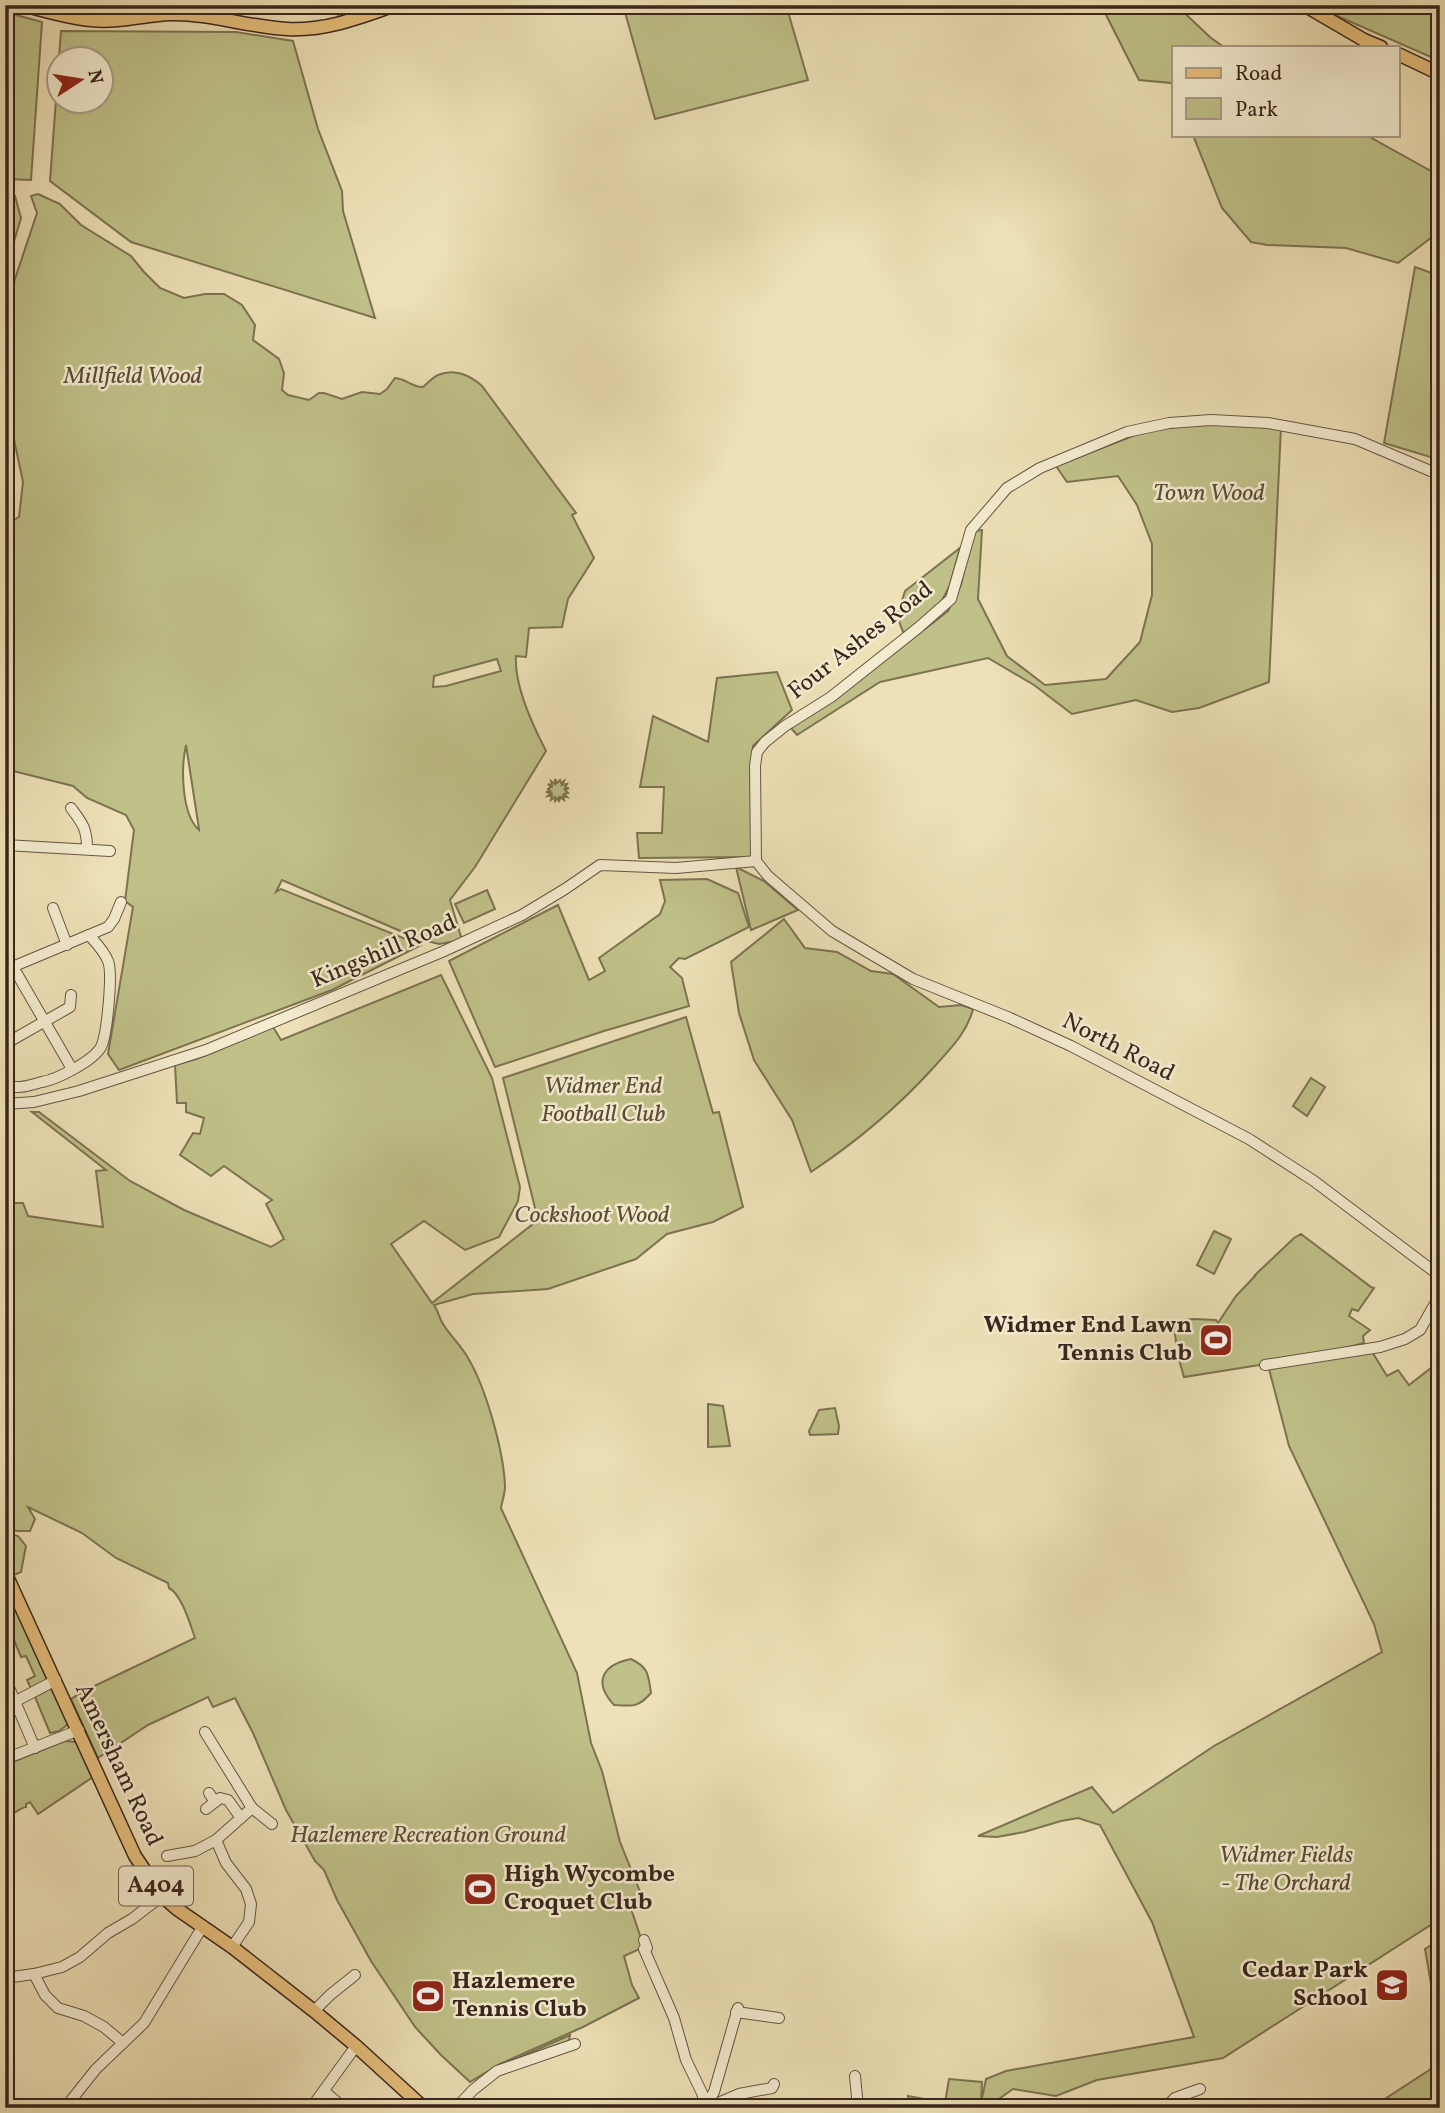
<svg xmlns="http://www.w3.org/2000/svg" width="1445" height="2113" font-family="Vollkorn,serif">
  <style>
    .green { fill: #c0c189; stroke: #7c7352; stroke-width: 2; fill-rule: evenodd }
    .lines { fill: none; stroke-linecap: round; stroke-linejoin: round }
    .minor-casing { stroke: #665443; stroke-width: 12 }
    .major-casing { stroke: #39251c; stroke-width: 15 }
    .minor { stroke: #f4ecd0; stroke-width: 10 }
    .major { stroke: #e7c07c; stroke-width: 12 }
    .labels { text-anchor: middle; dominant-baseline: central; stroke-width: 5; stroke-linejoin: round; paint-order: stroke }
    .shield { fill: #f4ecd0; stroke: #716152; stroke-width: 2 }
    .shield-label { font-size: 23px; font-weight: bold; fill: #39251c }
    .park-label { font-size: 24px; font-style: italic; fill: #5b4c37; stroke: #f4ecd0 }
    .street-label { font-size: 24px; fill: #39251c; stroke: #f4ecd0 }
    .poi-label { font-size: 24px; font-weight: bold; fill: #39251c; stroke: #f4ecd0; text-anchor: end }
  </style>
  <rect width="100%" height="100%" fill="#eee1b7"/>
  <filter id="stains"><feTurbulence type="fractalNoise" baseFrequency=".00286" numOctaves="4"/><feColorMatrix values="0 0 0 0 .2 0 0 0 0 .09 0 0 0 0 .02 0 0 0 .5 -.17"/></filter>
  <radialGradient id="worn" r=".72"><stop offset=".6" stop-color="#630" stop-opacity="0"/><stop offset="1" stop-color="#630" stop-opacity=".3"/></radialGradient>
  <g class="green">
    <path d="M60 5H239L237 14 230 15 221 9 183 8 98 13Z"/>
    <path d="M336 5H380L339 19Z"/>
    <path d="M623 5H786L808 80 655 119Z"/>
    <path d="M1101 5H1176L1211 38 1224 47H1174V86L1171 83 1139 80Z"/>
    <path d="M1334 5H1440V61L1328 12Z"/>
    <path d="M5 12 42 22 31 180 5 179Z"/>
    <path d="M61 31 236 32 293 41 318 129 342 191 343 211 375 318 131 242 50 181ZM60 60H102V102H60Z"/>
    <path d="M1193 135H1366L1440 176V231L1398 263 1346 248 1267 245 1251 242 1222 208Z"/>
    <path d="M38 194 60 204 81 225 131 256 144 272 160 288 184 298 205 294H224L242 305 255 325 253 340 279 359 284 373 282 390 288 395 309 400 319 393H324L342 399 362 392 380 394 387 389 395 378C407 379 411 387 423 387 428 383 433 377 438 375 454 368 470 375 482 386L576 513 572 515 594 558 568 599 562 627 529 628 526 657 516 656C514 684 533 726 546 751L475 867 450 900 462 940 439 944 419 939 282 880 276 892 281 889 421 945 332 990 119 1070 108 1054 133 907 125 901 134 830 126 815 87 798 73 786 5 769V525L19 517 23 482 12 430 13 420 6 419 5 423V309L37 213 31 196ZM497 659 501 671 446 686 433 687 434 676ZM186 745 199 829V830C181 814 181 767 186 745Z"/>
    <path d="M5 196H15L21 218 5 272Z"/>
    <path d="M1415 267 1440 276V460L1384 443Z"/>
    <path d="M1211 422 1281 427 1269 682 1199 708 1172 712 1136 700 1072 714 1034 685 988 658 880 682 797 735 790 727 880 664 948 611 961 585 973 531 982 530 978 599 1007 656 1045 685 1106 679 1140 642 1152 595V544L1137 505 1118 476 1067 482 1056 466 1143 432Z"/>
    <path d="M960 548 950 585 938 608 909 631 903 632 897 616 905 591Z"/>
    <path d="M777 672 792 710 753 746 751 787 752 857 639 858 637 833H662L664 787H640L653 716 708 742 717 678Z"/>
    <path d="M555 779 557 783 560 780 561 783 564 781 562 785 567 784 565 788H569L565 790 568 793 564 794 567 797 563 796 564 800 560 797 559 802 558 798 555 801V797L551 800 552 795 548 796 551 793 546 792 550 791 548 789 551 787 548 784 552 786 551 781 555 784Z"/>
    <path d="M736 867 764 881 798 910 751 930Z"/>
    <path d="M707 879 738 893 749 927 685 959 679 958 670 967 682 978 689 1006 604 1031 495 1067 449 961 558 905 589 980 605 971 599 958 660 914 665 901 660 880Z"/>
    <path d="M487 890 495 909 464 923 455 904Z"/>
    <path d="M784 919 805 948 837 952 871 971 893 974 939 1007 961 1005 973 1009C967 1033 950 1049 934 1067 898 1107 856 1142 811 1172L792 1120 754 1060 739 1013 731 962Z"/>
    <path d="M441 975 492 1078 520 1187 518 1201 499 1237 465 1250 424 1221 391 1244 432 1303 538 1220 503 1078 686 1017 713 1113 719 1112 743 1207 713 1222 667 1234 636 1259 548 1289 473 1294 434 1305C439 1312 439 1318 443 1324 451 1337 461 1345 468 1358 486 1388 504 1452 505 1487 505 1494 502 1501 501 1508L577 1673 591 1743 602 1771 620 1842 641 1894 628 1900 644 1947 624 1956 632 1985 639 1998 583 2027 500 2064 470 2082 441 2055 415 2027 371 1961 337 1900 324 1870 315 1861 286 1810 253 1733 235 1698 213 1707 208 1697 148 1725 98 1758 71 1699 84 1691 195 1638C190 1624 182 1595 169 1588L168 1583 116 1558 82 1533 28 1507 35 1519 30 1531H17L5 1528V1203H23L28 1216 103 1227 96 1171 106 1170 32 1112H39L130 1181 184 1210 271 1247 284 1239 266 1204 272 1200 224 1166 211 1176 180 1155 193 1133 200 1134 204 1118 186 1112V1103H177L175 1065 196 1059 273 1027 281 1040Z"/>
    <path d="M1311 1078 1325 1087 1307 1116 1293 1106Z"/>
    <path d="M1214 1231 1231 1239 1214 1274 1197 1265Z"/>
    <path d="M1301 1234 1371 1287 1374 1288 1358 1311 1352 1309 1349 1316 1370 1330 1363 1336 1364 1343 1315 1356 1184 1377 1178 1356 1173 1321 1194 1319 1216 1320 1218 1323 1236 1296 1256 1275 1254 1276 1294 1238Z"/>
    <path d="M1371 1350 1387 1376 1398 1370 1409 1385 1440 1361V1845L1432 1847 1440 1919 1223 2058 1097 2080 1056 2096 1013 2089 986 2108H909L908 2096 945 2103 949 2079 982 2082 981 2103 986 2079 1006 2071 1194 2037 1152 1922 1100 1825 1078 1818 1061 1821 1024 1832 997 1837 978 1836 1092 1787 1113 1813 1214 1746 1382 1652 1374 1624 1289 1446 1269 1369Z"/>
    <path d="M708 1404 723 1406 730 1446 708 1447Z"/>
    <path d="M835 1408 839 1426 838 1434 810 1435 809 1431 819 1410Z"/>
    <path d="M5 1532 18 1536 26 1546 21 1572 14 1575 5 1561Z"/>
    <path d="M10 1594 47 1679 46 1682 31 1689 27 1680 35 1676 26 1656 21 1657 9 1628 5 1629V1598Z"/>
    <path d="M631 1659C649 1668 648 1674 651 1693 638 1708 632 1706 614 1705 593 1682 602 1665 631 1659Z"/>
    <path d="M49 1689H53L68 1720 67 1725 59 1731 50 1733 35 1697Z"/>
    <path d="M65 1741 77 1742 93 1777 38 1814 30 1802 26 1804V1807C18 1808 12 1819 5 1811V1765Z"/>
    <path d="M1440 1940V2036L1425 1949Z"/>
    <path d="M570 2035 569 2041 500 2066Z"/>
    <path d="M1440 2063V2108H1371Z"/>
  </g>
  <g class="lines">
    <g class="minor-casing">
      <g id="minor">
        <path d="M71 808C82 823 87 828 87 848"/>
        <path d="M5 845 110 851"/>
        <path d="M756 861 755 766 757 752 765 742 785 726 831 697 918 628 951 599 971 530 1007 488 1040 468 1127 432 1169 423 1211 420 1268 423 1355 439 1440 475"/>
        <path d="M53 908 67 945"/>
        <path d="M5 953 72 1069"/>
        <path d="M5 970 108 927 114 919 121 902"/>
        <path d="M5 1044 70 1007 71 995"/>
        <path d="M5 1085C17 1090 30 1085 42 1082 58 1079 93 1061 101 1047 107 1035 113 973 108 961 104 951 96 943 89 935"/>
        <path d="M5 1104 34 1102 79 1091 206 1050 442 952 522 915 565 889 600 865 676 868 756 861 768 876 832 931 913 979 1010 1018 1071 1046 1249 1139 1314 1181 1440 1276"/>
        <path d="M1265 1365 1380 1347 1405 1339 1420 1330 1436 1302 1440 1291"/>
        <path d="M5 1635 7 1634"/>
        <path d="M5 1678 35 1748"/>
        <path d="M16 1701 56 1680"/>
        <path d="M205 1732 252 1808 216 1840 226 1863 246 1889 251 1904 249 1922 232 1947"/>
        <path d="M5 1759 79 1730"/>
        <path d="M209 1793 215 1802"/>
        <path d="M252 1808 272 1824"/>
        <path d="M206 1809 220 1798 228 1800 241 1818"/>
        <path d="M167 1856 195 1851 216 1840"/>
        <path d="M644 1940 647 1948 644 1949 674 2018 686 2060 702 2093 706 2108"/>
        <path d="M34 1974 45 1995 58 2008 84 2016 104 2027 123 2043"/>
        <path d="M5 1978 34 1974 62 1967 80 1957 108 1933 132 1919 162 1896"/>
        <path d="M314 2011 330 1995 355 1975"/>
        <path d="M736 2012 779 2018"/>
        <path d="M855 2076 858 2108"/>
        <path d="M324 2091 344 2108"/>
        <path d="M705 2106 714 2092 738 2008"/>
        <path d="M65 2108 96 2069 144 2023 203 1926"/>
        <path d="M311 2108 356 2046"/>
        <path d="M456 2108 473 2090 497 2071 575 2044"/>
        <path d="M706 2108 739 2094 772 2088 774 2084"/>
        <path d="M735 2108 746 2105 747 2108"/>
        <path d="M1116 2108H1137"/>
        <path d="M1165 2108 1175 2098 1200 2089"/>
      </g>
    </g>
    <g class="major-casing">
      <g id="major">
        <path d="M23 5C45 11 69 18 91 20 118 23 144 15 171 14 209 13 248 27 287 29 325 31 359 18 395 5"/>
        <path d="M1304 5 1364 40 1381 47"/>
        <path d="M1398 54 1440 74"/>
        <path d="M5 1572 135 1856 162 1896 177 1909 232 1947 314 2011 356 2046 424 2108"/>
      </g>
    </g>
    <use href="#minor" class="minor"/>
    <use href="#major" class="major"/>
  </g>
  <defs>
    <g id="stadium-square" transform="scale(1.75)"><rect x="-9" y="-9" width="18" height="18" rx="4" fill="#8f2418" stroke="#f4ecd0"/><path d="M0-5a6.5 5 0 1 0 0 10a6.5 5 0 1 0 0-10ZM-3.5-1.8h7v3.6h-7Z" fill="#fff"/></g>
    <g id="school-square" transform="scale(1.75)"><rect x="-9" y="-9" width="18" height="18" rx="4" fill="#8f2418" stroke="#f4ecd0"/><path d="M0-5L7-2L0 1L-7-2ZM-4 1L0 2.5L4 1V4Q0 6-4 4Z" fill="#fff"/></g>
  </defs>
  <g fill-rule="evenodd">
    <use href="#stadium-square" x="1216" y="1340"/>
    <use href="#stadium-square" x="480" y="1889"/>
    <use href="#school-square" x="1392" y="1985"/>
    <use href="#stadium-square" x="428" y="1996"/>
  </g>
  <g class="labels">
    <rect class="shield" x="119" y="1866.5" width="74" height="39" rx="5"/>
    <g class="shield-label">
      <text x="156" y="1886">A404</text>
    </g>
    <g class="park-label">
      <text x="133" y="377">Millfield Wood</text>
      <text x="1209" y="494">Town Wood</text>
      <text x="603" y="1087">Widmer End<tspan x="603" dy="28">Football Club</tspan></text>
      <text x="592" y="1216">Cockshoot Wood</text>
      <text x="428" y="1836">Hazlemere Recreation Ground</text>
      <text x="1286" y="1856">Widmer Fields<tspan x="1286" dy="28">- The Orchard</tspan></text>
    </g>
    <g class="street-label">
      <text transform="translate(861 641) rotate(-38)">Four Ashes Road</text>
      <text transform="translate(384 952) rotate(-23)">Kingshill Road</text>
      <text transform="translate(1118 1048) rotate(27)">North Road</text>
      <text transform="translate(118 1765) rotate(65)">Amersham Road</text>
    </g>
    <g class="poi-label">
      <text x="1192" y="1326">Widmer End Lawn<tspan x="1192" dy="28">Tennis Club</tspan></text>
      <text x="504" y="1875" text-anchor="start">High Wycombe<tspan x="504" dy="28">Croquet Club</tspan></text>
      <text x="1368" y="1971">Cedar Park<tspan x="1368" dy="28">School</tspan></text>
      <text x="452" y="1982" text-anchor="start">Hazlemere<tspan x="452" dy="28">Tennis Club</tspan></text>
    </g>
  </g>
  <rect width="1445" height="2113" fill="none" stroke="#eee1b7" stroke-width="28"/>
  <rect x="7" y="7" width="1431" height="2099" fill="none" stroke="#39251c" stroke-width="3.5"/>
  <rect x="14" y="14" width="1417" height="2085" fill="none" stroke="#39251c" stroke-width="2"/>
  <rect x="1172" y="46" width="228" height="91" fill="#f4ecd0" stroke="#a99c88" stroke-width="2"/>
  <rect x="1186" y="68" width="35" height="10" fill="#e7c07c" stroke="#a99c88" stroke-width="2"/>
  <text x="1235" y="80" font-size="21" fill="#39251c">Road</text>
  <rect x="1186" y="98" width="35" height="21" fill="#c0c189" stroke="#a99c88" stroke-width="2"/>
  <text x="1235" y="116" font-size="21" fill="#39251c">Park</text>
  <g transform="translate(80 80) rotate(78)"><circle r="33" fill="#f4ecd0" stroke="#a99c88" stroke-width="2"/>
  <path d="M0-5L12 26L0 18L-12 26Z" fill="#8f2418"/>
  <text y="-10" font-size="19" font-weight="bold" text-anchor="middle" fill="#39251c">N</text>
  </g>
  <rect width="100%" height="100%" filter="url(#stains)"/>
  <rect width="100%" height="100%" fill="url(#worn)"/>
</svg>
